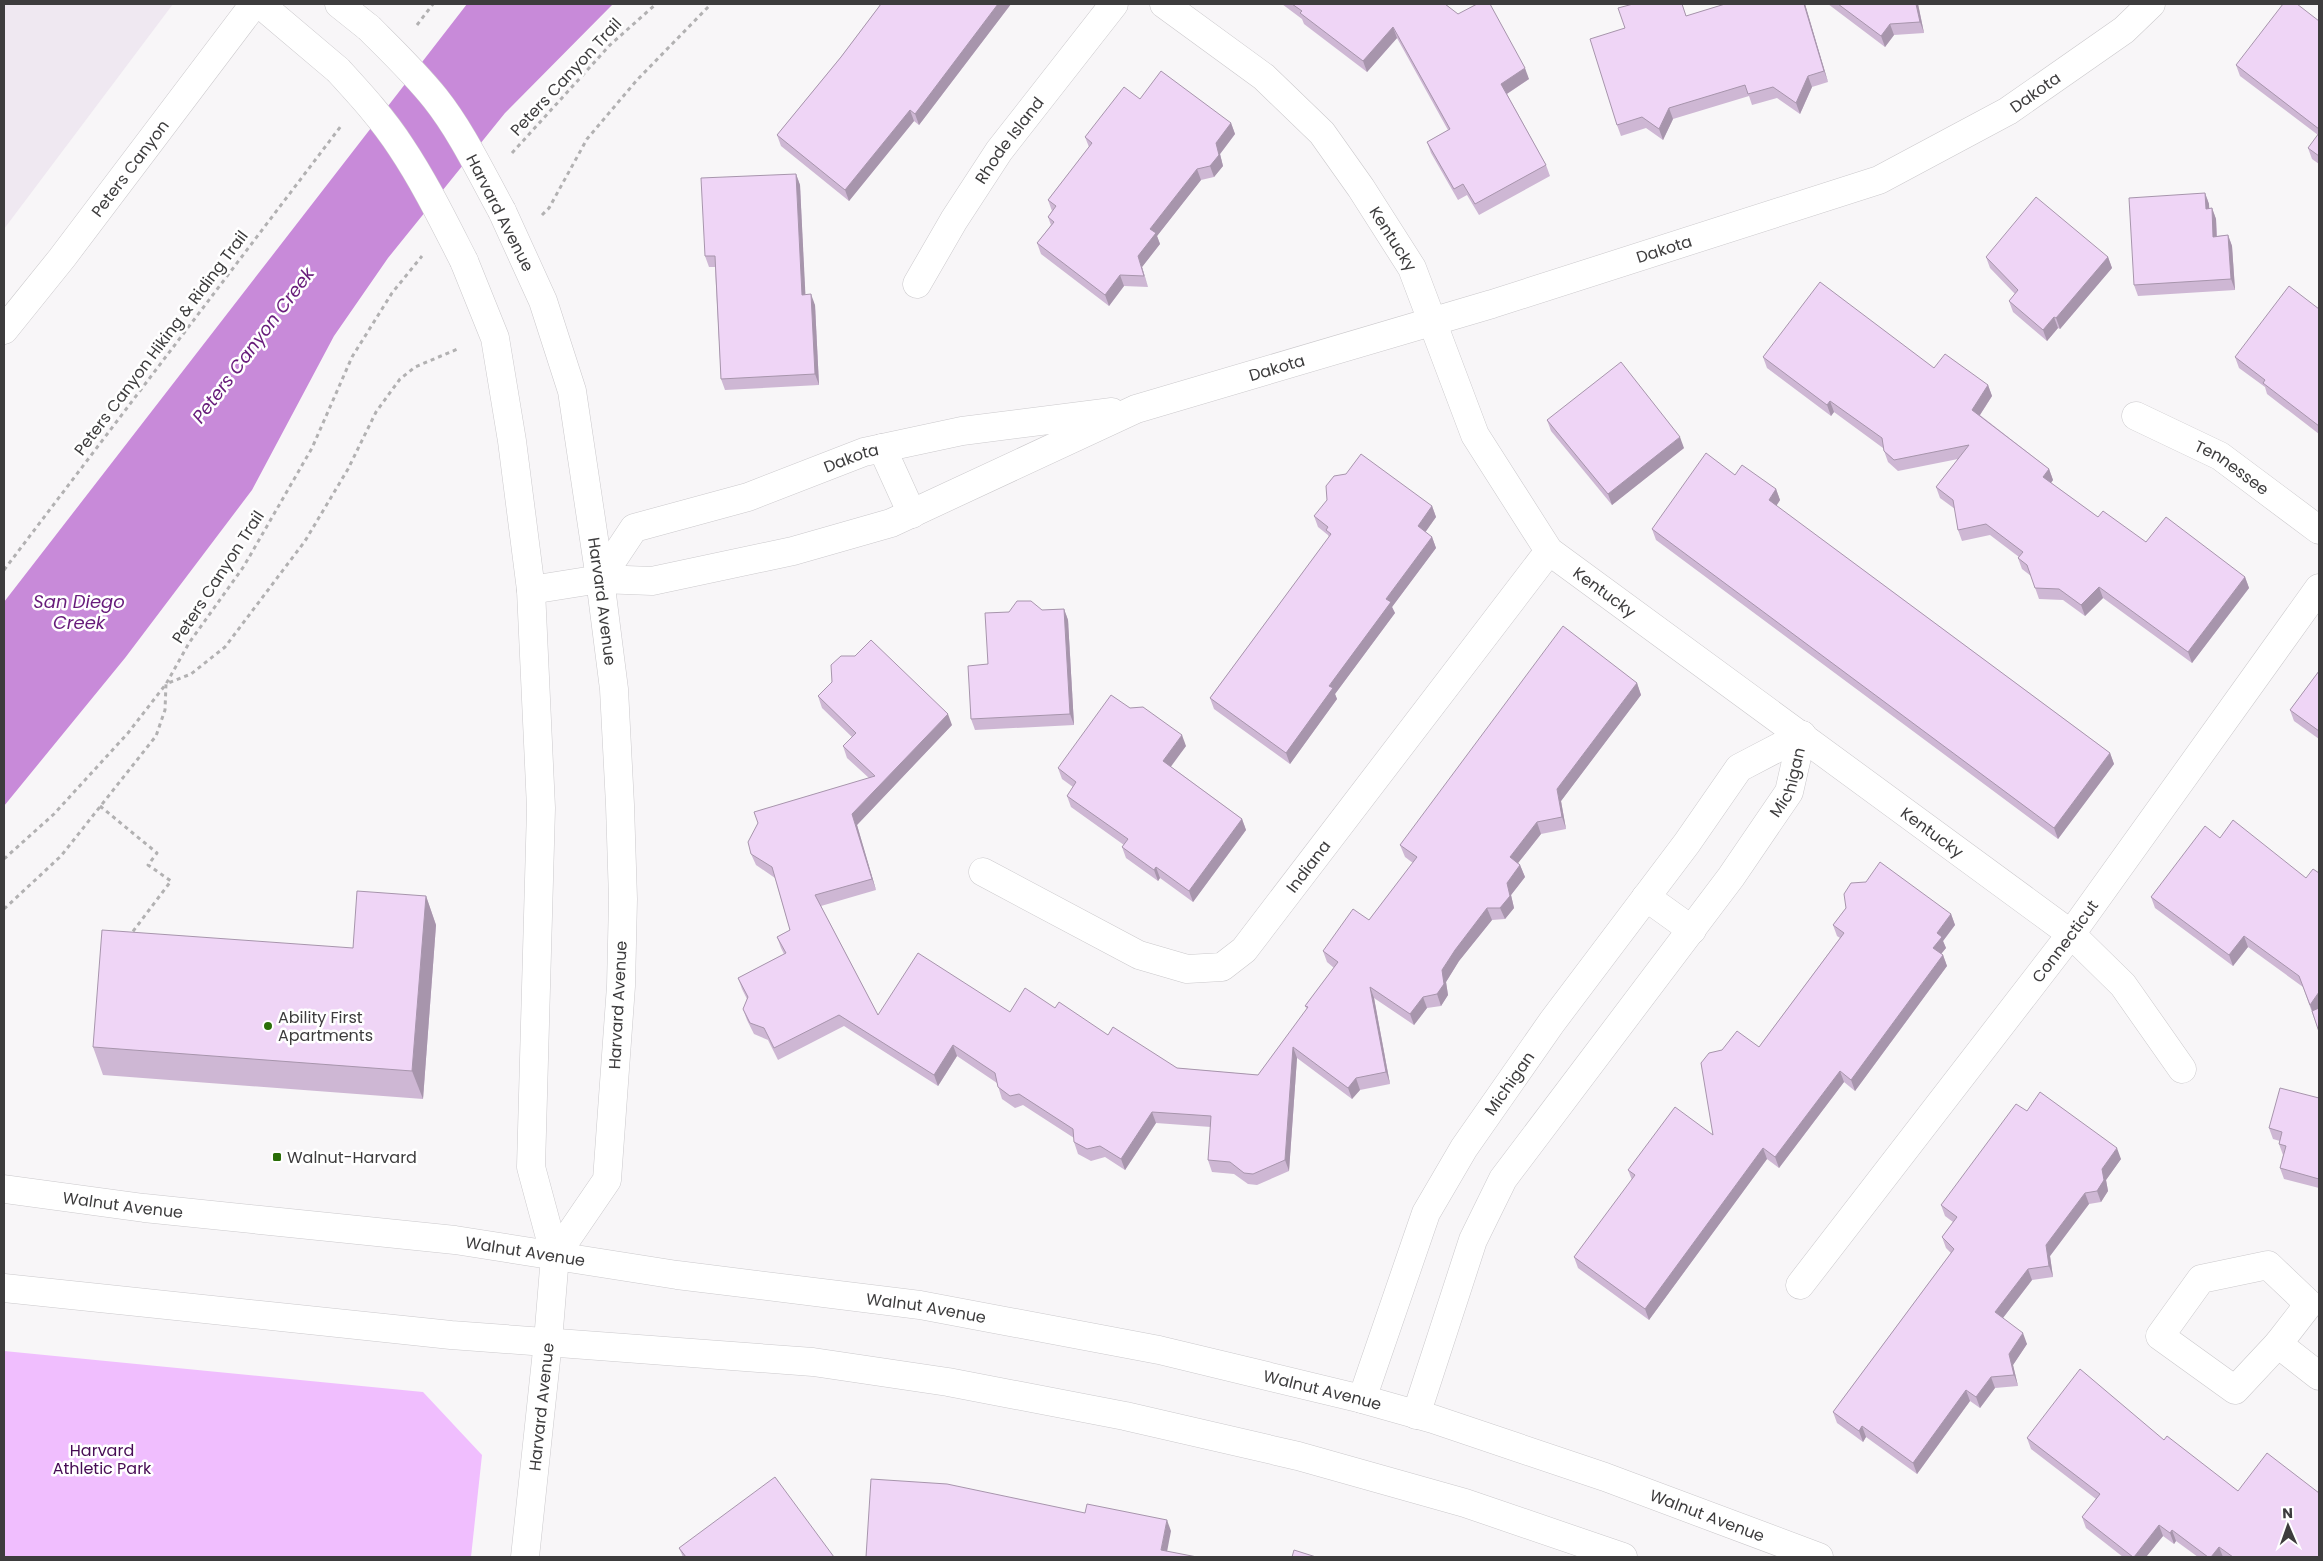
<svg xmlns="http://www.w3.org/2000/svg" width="2323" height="1561" font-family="Poppins,sans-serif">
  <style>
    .built { fill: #efe8f1 }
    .green { fill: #f0befe }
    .water { fill: #c88ad9 }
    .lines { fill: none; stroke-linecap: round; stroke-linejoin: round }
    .minor-casing { stroke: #cbc9cc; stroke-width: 29 }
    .major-casing { stroke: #cbc9cc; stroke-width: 29 }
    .path { stroke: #b2b1b2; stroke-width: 3; stroke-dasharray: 4 4; stroke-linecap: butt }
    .minor { stroke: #fff; stroke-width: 28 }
    .major { stroke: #fff; stroke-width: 28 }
    .minor-bridge-casing { stroke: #cbc9cc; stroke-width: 29; stroke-linecap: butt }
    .minor-bridge { stroke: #fff; stroke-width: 28 }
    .wall { fill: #ceb7d4 }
    .shaded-wall { fill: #a795ac }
    .building { fill: #efd5f6; stroke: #a795ac }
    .poi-dot { fill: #2a6e08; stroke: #fff; stroke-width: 2 }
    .labels { text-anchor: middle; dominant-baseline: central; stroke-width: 5; stroke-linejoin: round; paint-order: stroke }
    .street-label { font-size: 16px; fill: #3d3c3d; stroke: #fff }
    .poi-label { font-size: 16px; fill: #3d3c3d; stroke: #fff; text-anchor: start }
    .park-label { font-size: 16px; fill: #460b54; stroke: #fff }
    .water-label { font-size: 18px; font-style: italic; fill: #671b7a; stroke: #fff }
  </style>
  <rect width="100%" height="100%" fill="#f8f6f8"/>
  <path class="built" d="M4 4H173L4 229Z"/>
  <path class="green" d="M4 1351 423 1392 482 1455 471 1557H4Z"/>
  <path class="water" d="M467 4H613L505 113 388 258 334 336 252 490 125 658 4 806V602Z"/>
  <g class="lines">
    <g class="minor-casing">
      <g id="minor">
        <path d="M260 4 338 70"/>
        <path d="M339 4 369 28"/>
        <path id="s1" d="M1164 4 1264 77 1322 133 1361 188 1412 268 1475 435 1549 551 2071 934 2123 985 2182 1069"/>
        <path id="s2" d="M502 211 543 301 572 391 600 579 614 689 620 805 623 899 621 986 607 1180 555 1256"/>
        <path d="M464 261 495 338 512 441 531 590 541 808 531 1167 555 1256"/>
        <path id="s3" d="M917 284 954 220 999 151 1114 4"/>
        <path id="s4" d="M4 330 62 258 254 4"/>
        <path id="s5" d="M2136 416 2220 456 2319 530"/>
        <path d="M882 448 912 514"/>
        <path id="s6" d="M600 579 634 528 748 497 864 452 962 431 1112 412"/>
        <path id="s7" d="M531 590 600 579 652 581 793 551 891 523 1136 409 1492 304 1879 180 2008 111 2124 30 2151 4"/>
        <path id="s8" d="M983 872 1139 955 1187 969 1222 967 1244 950 1549 551"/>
        <path d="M1646 897 1692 930"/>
        <path d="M2268 1265 2309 1304 2278 1344 2235 1390 2160 1336 2201 1279Z"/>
        <path id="s9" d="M1800 1285 2071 934 2319 588"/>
        <path d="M2278 1344 2319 1376"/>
        <path id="s10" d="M1362 1399 1426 1213 1464 1148 1552 1022 1687 843 1739 768 1802 735"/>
        <path id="s11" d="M1416 1415 1473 1240 1503 1179 1731 877 1789 792 1802 735"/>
      </g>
    </g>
    <g class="major-casing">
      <g id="major">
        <path id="s12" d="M4 1189 144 1208 455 1240 677 1275 920 1305 1159 1350 1362 1399 1433 1419 1605 1477 1819 1557"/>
        <path d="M4 1288 451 1335 813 1362 948 1382 1125 1416 1298 1456 1465 1503 1623 1557"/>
        <path id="s13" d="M525 1557 548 1341 555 1256"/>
      </g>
    </g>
    <g class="path">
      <path d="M417 25 433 4"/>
      <path d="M512 153 610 45 656 4"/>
      <path d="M542 215 549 208 587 139 637 80 711 4"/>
      <path d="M4 570 341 126"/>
      <path d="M100 806 157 853 148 865 171 881 131 934"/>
      <path d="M4 859 54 814 128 733 166 684 189 643 244 566 312 448 352 357 392 293 422 256"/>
      <path d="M4 909 61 856 156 736 165 710 166 684 191 674 225 647 305 541 348 469 376 412 400 379 415 367 460 348"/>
    </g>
    <use href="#minor" class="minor"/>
    <use href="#major" class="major"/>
    <g class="minor-bridge-casing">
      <g id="minor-bridge">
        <path d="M369 28C392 51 415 73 435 98 462 132 481 173 502 211"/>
        <path d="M338 70C360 94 383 119 401 147 425 183 444 222 464 261"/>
      </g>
    </g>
    <use href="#minor-bridge" class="minor-bridge"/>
  </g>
  <g class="wall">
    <path d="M881 4H1011L919 125 914 121 849 201 781 146 777 135 841 57Z"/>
    <path d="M1282 4H1445L1529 79 1507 94 1546 165 1550 176 1479 215 1467 195 1458 200 1431 153 1427 142 1448 130 1397 38 1367 72 1304 24 1302 19Z"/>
    <path d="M1633 4H1682L1686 16 1725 4H1805L1828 82 1812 87 1800 114 1777 98 1752 105 1749 96 1673 119 1663 140 1646 128 1621 136 1617 125 1625 28Z"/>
    <path d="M1828 4H1918L1924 33 1894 35 1885 47Z"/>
    <path d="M2319 21V164L2312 159 2308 148 2318 135 2240 76 2236 65Z"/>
    <path d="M1140 99 1231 123 1235 134 1220 154 1223 166 1214 177 1201 180 1157 236 1160 244 1142 267 1148 287 1124 286 1109 306 1041 254 1037 243 1051 225 1048 217 1052 211 1048 200 1089 147 1085 137Z"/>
    <path d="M796 174 800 185 805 295 815 305 819 385 725 390 721 379 715 267H709L705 256Z"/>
    <path d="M2205 193 2209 204V208H2212L2216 219 2217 236 2228 235 2232 246 2235 290 2138 296 2134 285Z"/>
    <path d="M1986 257H2108L2112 268 2060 329 2058 328 2047 341 2013 312 2009 301 2015 294 1990 268Z"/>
    <path d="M2319 309V434L2267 394 2265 387 2239 368 2235 357Z"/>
    <path d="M1763 357 1934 368 1988 385 1992 396 1980 415 2049 469 2053 480 2051 483 2098 517 2146 542 2245 577 2249 588 2192 663 2103 598 2085 616 2063 600 2039 599 2031 576 2022 569 2018 558 2019 557 1990 535 1962 541 1958 530 1955 509 1940 498 1936 487 1958 459 1898 471 1888 462 1883 448 1834 412 1831 416 1767 368Z"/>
    <path d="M1547 420 1684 448 1612 505 1551 431Z"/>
    <path d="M1735 475 1776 489 1780 500 1776 506 2110 753 2114 764 2058 839 1656 540 1652 529Z"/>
    <path d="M1432 506 1436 517 1425 532 1432 537 1436 548 1392 607 1395 613 1335 694 1337 699 1290 764 1214 709 1210 698 1329 537 1328 535 1318 527 1314 516Z"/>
    <path d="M1064 609 1068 620 1074 725 975 730 971 719 988 664 1009 612Z"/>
    <path d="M2319 671V739L2294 721 2290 710Z"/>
    <path d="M1637 683 1641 695 1561 801 1566 829 1541 834 1518 863 1520 865 1525 877 1511 895 1514 908 1505 919 1492 920 1459 961 1446 982 1448 995 1441 1006 1427 1008 1414 1025 1374 998 1390 1084 1360 1090 1352 1099 1297 1058 1289 1171 1257 1185 1248 1184 1234 1174 1212 1172 1208 1160 1211 1127 1156 1123 1125 1170 1105 1157 1091 1161 1078 1154 1074 1142V1138L1023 1105 1015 1108 1002 1099 997 1083 957 1056 938 1086 844 1026 778 1060 768 1040 754 1034 747 1020 743 1009 747 999 742 989 738 978 784 954 781 948 777 937 790 930 775 878 756 865 751 854 869 778 847 758 843 746 852 737 822 708 818 696 952 725 857 825 876 890 821 906 878 1015 1010 1012 1055 1008 1108 1035 1177 1068 1258 1075 1307 1009 1305 1006 1334 968 1327 962 1323 951 1369 920 1413 863 1405 857 1400 845Z"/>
    <path d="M1186 746 1170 766 1242 819 1246 830 1193 902 1160 878 1158 881 1126 858 1122 847 1124 845 1071 807 1067 796 1073 787 1062 779 1058 768Z"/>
    <path d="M2220 838 2306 878 2319 1032 2303 987 2248 947 2233 966 2155 908 2151 897Z"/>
    <path d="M1866 882 1951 914 1955 925 1943 941 1946 948 1941 954 1943 955 1947 966 1855 1091 1844 1082 1779 1168 1767 1159 1649 1320 1578 1268 1574 1257 1632 1180 1628 1170 1713 1135 1759 1047 1840 938 1837 936 1833 925Z"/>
    <path d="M426 896 436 925 423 1099 103 1075 93 1047 353 948Z"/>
    <path d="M2319 1098V1188L2284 1179 2280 1168 2283 1155 2279 1144 2280 1141 2273 1139 2269 1128Z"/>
    <path d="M2027 1111 2121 1159 2106 1180 2108 1191 2101 1202 2089 1204 2050 1256 2053 1277 2032 1280 2003 1318 2027 1344 2013 1365 2018 1386 1995 1388 1980 1408 1970 1401 1917 1474 1866 1437 1863 1442 1837 1423 1833 1412 1951 1253 1946 1248 1942 1237 1953 1222 1945 1216 1941 1205Z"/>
    <path d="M2027 1438 2164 1440 2238 1491 2319 1557H2198L2176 1541 2174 1544 2163 1536 2146 1557H2123L2086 1528 2082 1517 2096 1499 2031 1449Z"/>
    <path d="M679 1548 834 1557H683Z"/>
  </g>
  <g class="shaded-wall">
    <path d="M998 4H1011L919 125 915 114Z"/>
    <path d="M1804 4H1805L1828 82 1824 71Z"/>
    <path d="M1916 4H1918L1924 33 1920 22Z"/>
    <path d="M1890 24 1894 35 1885 47 1881 36Z"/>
    <path d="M1393 27 1397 38 1367 72 1363 61Z"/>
    <path d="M1525 68 1529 79 1505 95 1501 84Z"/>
    <path d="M1808 76 1812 87 1800 114 1796 103Z"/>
    <path d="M1669 108 1673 119 1663 140 1659 129Z"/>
    <path d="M910 110 914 121 849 201 845 190Z"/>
    <path d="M1231 123 1235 134 1220 154 1223 166 1214 177 1210 166 1216 143Z"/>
    <path d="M1197 169 1201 180 1157 236 1160 244 1142 267 1148 287 1138 256 1150 229Z"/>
    <path d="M796 174 800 185 806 306 802 295Z"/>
    <path d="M2205 193 2209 204 2210 220 2206 209Z"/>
    <path d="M2212 208 2216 219 2217 248 2213 237Z"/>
    <path d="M2228 235 2232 246 2235 290 2231 279Z"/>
    <path d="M2108 257 2112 268 2060 329 2056 318Z"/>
    <path d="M1120 275 1124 286 1109 306 1105 295Z"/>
    <path d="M811 294 815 305 819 385 815 374Z"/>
    <path d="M2054 317 2058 328 2047 341 2043 330Z"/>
    <path d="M1988 385 1992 396 1976 421 1972 410Z"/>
    <path d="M1830 401 1834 412 1831 416 1827 405Z"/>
    <path d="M1680 437 1684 448 1612 505 1608 494Z"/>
    <path d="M2049 469 2053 480 2047 488 2043 477Z"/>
    <path d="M1776 489 1780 500 1773 511 1769 500Z"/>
    <path d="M1432 506 1436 517 1422 537 1418 526Z"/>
    <path d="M1432 537 1436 548 1392 607 1395 613 1335 694 1337 699 1290 764 1286 753 1386 599Z"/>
    <path d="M2245 577 2249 588 2192 663 2188 652Z"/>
    <path d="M2099 587 2103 598 2085 616 2081 605Z"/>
    <path d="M1064 609 1068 620 1074 725 1070 714Z"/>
    <path d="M1637 683 1641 695 1561 801 1566 829 1562 817 1557 789Z"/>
    <path d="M948 714 952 725 857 825 876 890 872 879 852 814Z"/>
    <path d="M1182 735 1186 746 1167 772 1163 761Z"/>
    <path d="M2110 753 2114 764 2058 839 2054 828Z"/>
    <path d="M1242 819 1246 830 1193 902 1189 891Z"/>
    <path d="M1537 822 1541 834 1514 868 1510 857Z"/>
    <path d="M1520 865 1525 877 1511 895 1514 908 1505 919 1500 908 1507 883Z"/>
    <path d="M1156 867 1160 878 1158 881 1154 870Z"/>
    <path d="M426 896 436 925 423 1099 412 1071Z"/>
    <path d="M1487 908 1492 920 1459 961 1446 982 1448 995 1441 1006 1437 994 1442 970 1455 950Z"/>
    <path d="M1951 914 1955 925 1943 941 1946 948 1937 959 1933 948 1937 933Z"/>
    <path d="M2244 936 2248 947 2233 966 2229 955Z"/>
    <path d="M1943 955 1947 966 1855 1091 1851 1080Z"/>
    <path d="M1370 987 1374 998 1390 1084 1386 1072Z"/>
    <path d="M2319 992V1009L2314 1016 2310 1005Z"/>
    <path d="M1423 997 1427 1008 1414 1025 1410 1014Z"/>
    <path d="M953 1045 957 1056 938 1086 934 1075Z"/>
    <path d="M1293 1047 1297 1058 1289 1171 1285 1160Z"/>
    <path d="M1840 1071 1844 1082 1779 1168 1775 1157Z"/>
    <path d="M1356 1078 1360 1090 1352 1099 1348 1088Z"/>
    <path d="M1152 1112 1156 1123 1125 1170 1121 1159Z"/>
    <path d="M1763 1148 1767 1159 1649 1320 1645 1309Z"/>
    <path d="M2117 1148 2121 1159 2106 1180 2108 1191 2101 1202 2097 1191 2102 1169Z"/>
    <path d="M2085 1193 2089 1204 2050 1256 2053 1277 2049 1266 2046 1245Z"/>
    <path d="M2028 1269 2032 1280 1999 1323 1995 1312Z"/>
    <path d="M2023 1333 2027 1344 2013 1365 2018 1386 2014 1375 2009 1354Z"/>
    <path d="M1991 1377 1995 1388 1980 1408 1976 1397Z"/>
    <path d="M1966 1390 1970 1401 1917 1474 1913 1463Z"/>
    <path d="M1862 1426 1866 1437 1863 1442 1859 1431Z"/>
    <path d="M1167 1520 1171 1531 1166 1557 1161 1550Z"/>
    <path d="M2159 1525 2163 1536 2146 1557H2134Z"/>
    <path d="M2172 1530 2176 1541 2174 1544 2170 1533Z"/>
    <path d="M2219 1547 2223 1557H2211Z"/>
  </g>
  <g class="building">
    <path d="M881 4H998L915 114 910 110 845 190 777 135 841 57Z"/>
    <path d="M1292 4H1445L1458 14 1477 4H1490L1525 68 1501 84 1546 165 1475 204 1463 184 1454 189 1427 142 1450 129 1393 27 1363 61 1300 13 1302 11Z"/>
    <path d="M1633 4H1682L1686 16 1725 4H1804L1824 71 1808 76 1796 103 1773 87 1748 94 1745 85 1669 108 1659 129 1642 117 1617 125 1590 39 1625 28 1618 8Z"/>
    <path d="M1838 4H1916L1920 22 1890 24 1881 36Z"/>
    <path d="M2283 4H2297L2319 21V129L2236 65Z"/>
    <path d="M1161 71 1231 123 1216 143 1219 155 1210 166 1197 169 1150 229 1156 233 1138 256 1144 276 1120 275 1105 295 1037 243 1054 222 1048 217 1056 206 1048 200 1092 143 1085 137 1124 87 1140 99Z"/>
    <path d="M2319 133V156L2308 148Z"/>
    <path d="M796 174 802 295 811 294 815 374 721 379 715 256H705L701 178Z"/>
    <path d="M2205 193 2206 209 2212 208 2213 237 2228 235 2231 279 2134 285 2129 198Z"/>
    <path d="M2036 197 2108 257 2056 318 2054 317 2043 330 2009 301 2018 290 1986 257Z"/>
    <path d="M1820 282 1934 368 1945 354 1988 385 1972 410 2049 469 2043 477 2098 517 2103 511 2146 542 2166 517 2245 577 2188 652 2099 587 2081 605 2059 589 2035 588 2027 565 2018 558 2023 552 1986 524 1958 530 1953 500 1936 487 1969 445 1894 460 1884 451 1882 438 1830 401 1827 405 1763 357Z"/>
    <path d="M2289 286 2319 309V426L2263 383 2265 380 2235 357Z"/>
    <path d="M1621 362 1680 437 1608 494 1547 420Z"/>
    <path d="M1706 453 1735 475 1742 465 1776 489 1769 500 2110 753 2054 828 1652 529Z"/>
    <path d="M1361 454 1432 506 1418 526 1432 537 1386 599 1391 602 1329 686 1333 688 1286 753 1210 698 1331 534 1326 530 1328 527 1314 516 1327 500 1326 486 1334 476 1346 474Z"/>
    <path d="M1017 601H1031L1042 610 1064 609 1070 714 971 719 968 666 988 664 985 613 1009 612Z"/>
    <path d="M1563 626 1637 683 1557 789 1562 817 1537 822 1510 857 1520 865 1507 883 1510 896 1500 908H1487L1455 950 1442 970 1444 984 1437 994 1423 997 1410 1014 1370 987 1386 1072 1356 1078 1348 1088 1293 1047 1285 1160 1253 1174 1244 1173 1230 1162 1208 1160 1211 1116 1152 1112 1121 1159 1100 1146 1087 1149 1074 1142 1073 1129 1019 1094 1010 1096 998 1087 995 1073 953 1045 934 1075 839 1015 774 1048 764 1028 750 1023 743 1009 748 997 738 978 786 953 777 937 790 930 772 867 751 854 748 842 758 823 754 812 875 776 843 746 856 733 818 696 832 682 831 665 841 656H855L871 640 948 714 852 814 872 879 815 895 878 1015 918 953 1010 1012 1025 988 1055 1008 1059 1002 1108 1035 1113 1027 1177 1068 1258 1075 1308 1007 1305 1006 1338 962 1323 951 1353 909 1369 920 1417 857 1400 845Z"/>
    <path d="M2319 671V731L2290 710Z"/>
    <path d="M1111 695 1130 708 1143 707 1182 735 1163 761 1242 819 1189 891 1156 867 1154 870 1122 847 1128 839 1067 796 1076 782 1058 768Z"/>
    <path d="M2233 820 2306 878 2313 869 2319 873V992L2310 1005 2299 976 2244 936 2229 955 2151 897 2205 826 2220 838Z"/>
    <path d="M1880 862 1951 914 1937 933 1942 937 1933 948 1943 955 1851 1080 1840 1071 1775 1157 1763 1148 1645 1309 1574 1257 1635 1175 1628 1170 1675 1107 1713 1135 1701 1063 1709 1053 1722 1050 1737 1031 1759 1047 1844 933 1833 925 1846 908 1844 894 1851 883 1866 882Z"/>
    <path d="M357 891 426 896 412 1071 93 1047 102 930 353 948Z"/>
    <path d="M2319 1008V1032L2312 1011Z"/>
    <path d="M2280 1088 2319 1098V1179L2280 1168 2286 1146 2279 1144 2282 1132 2269 1128Z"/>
    <path d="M2040 1092 2117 1148 2102 1169 2104 1180 2097 1191 2085 1193 2046 1245 2049 1266 2028 1269 1995 1312 2023 1333 2009 1354 2014 1375 1991 1377 1976 1397 1966 1390 1913 1463 1862 1426 1859 1431 1833 1412 1954 1249 1942 1237 1957 1217 1941 1205 2016 1104 2027 1111Z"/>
    <path d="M2080 1369 2164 1440 2167 1436 2238 1491 2267 1453 2319 1493V1557H2233L2219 1547 2211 1557H2208L2172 1530 2170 1533 2159 1525 2134 1557H2133L2082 1517 2100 1494 2027 1438Z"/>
    <path d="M775 1477 834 1557H686L679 1548Z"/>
    <path d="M871 1479 947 1484 1085 1513 1087 1504 1167 1520 1161 1550 1197 1557H866Z"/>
    <path d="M1294 1550 1316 1557H1292Z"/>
  </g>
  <g class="poi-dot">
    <circle cx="268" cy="1026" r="5"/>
    <rect x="272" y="1152" width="10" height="10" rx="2.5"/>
  </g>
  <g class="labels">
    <g class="street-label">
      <text transform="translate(566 77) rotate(-47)">Peters Canyon Trail</text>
      <text stroke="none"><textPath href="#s7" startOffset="1595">Dakota</textPath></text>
      <text stroke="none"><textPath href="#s3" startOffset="171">Rhode Island</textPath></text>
      <text stroke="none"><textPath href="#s4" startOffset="205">Peters Canyon</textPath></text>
      <text transform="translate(500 213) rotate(63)">Harvard Avenue</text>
      <text stroke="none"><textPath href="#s1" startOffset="332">Kentucky</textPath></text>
      <text stroke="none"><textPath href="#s7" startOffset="1190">Dakota</textPath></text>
      <text transform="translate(161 343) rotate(-53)">Peters Canyon Hiking &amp; Riding Trail</text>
      <text stroke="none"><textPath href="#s7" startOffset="785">Dakota</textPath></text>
      <text stroke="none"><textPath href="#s6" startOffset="290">Dakota</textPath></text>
      <text stroke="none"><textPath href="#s5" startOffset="109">Tennessee</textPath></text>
      <text transform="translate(218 577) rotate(-57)">Peters Canyon Trail</text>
      <text stroke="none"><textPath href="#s1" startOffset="752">Kentucky</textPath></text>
      <text stroke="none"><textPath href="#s2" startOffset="406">Harvard Avenue</textPath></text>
      <text stroke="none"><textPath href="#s11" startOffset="742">Michigan</textPath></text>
      <text stroke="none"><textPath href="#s1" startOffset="1158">Kentucky</textPath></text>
      <text stroke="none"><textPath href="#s8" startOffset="395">Indiana</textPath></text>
      <text stroke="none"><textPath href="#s9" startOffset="434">Connecticut</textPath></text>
      <text transform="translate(618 1005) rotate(-87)">Harvard Avenue</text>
      <text stroke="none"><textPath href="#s10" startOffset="351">Michigan</textPath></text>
      <text stroke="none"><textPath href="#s12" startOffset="120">Walnut Avenue</textPath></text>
      <text stroke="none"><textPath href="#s12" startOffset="525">Walnut Avenue</textPath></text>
      <text stroke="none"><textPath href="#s12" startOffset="930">Walnut Avenue</textPath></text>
      <text stroke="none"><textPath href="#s12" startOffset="1335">Walnut Avenue</textPath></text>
      <text stroke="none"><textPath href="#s13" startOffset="151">Harvard Avenue</textPath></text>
      <text stroke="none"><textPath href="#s12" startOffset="1740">Walnut Avenue</textPath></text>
    </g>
    <g class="poi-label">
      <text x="278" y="1017">Ability First<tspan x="278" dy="18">Apartments</tspan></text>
      <text x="287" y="1157">Walnut-Harvard</text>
    </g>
    <g class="park-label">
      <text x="102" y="1450">Harvard<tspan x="102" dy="18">Athletic Park</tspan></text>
    </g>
    <g class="water-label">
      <text transform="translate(253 345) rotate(-53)">Peters Canyon Creek</text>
      <text x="79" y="601">San Diego<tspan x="79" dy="21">Creek</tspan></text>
    </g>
  </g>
  <rect width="2323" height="1561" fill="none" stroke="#3d3c3d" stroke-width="10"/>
  <g transform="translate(2288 1526) rotate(358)" stroke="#ffffff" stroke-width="4" paint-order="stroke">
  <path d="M0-4L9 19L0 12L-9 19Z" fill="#3d3c3d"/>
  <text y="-8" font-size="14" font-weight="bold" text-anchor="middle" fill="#3d3c3d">N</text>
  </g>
</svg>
